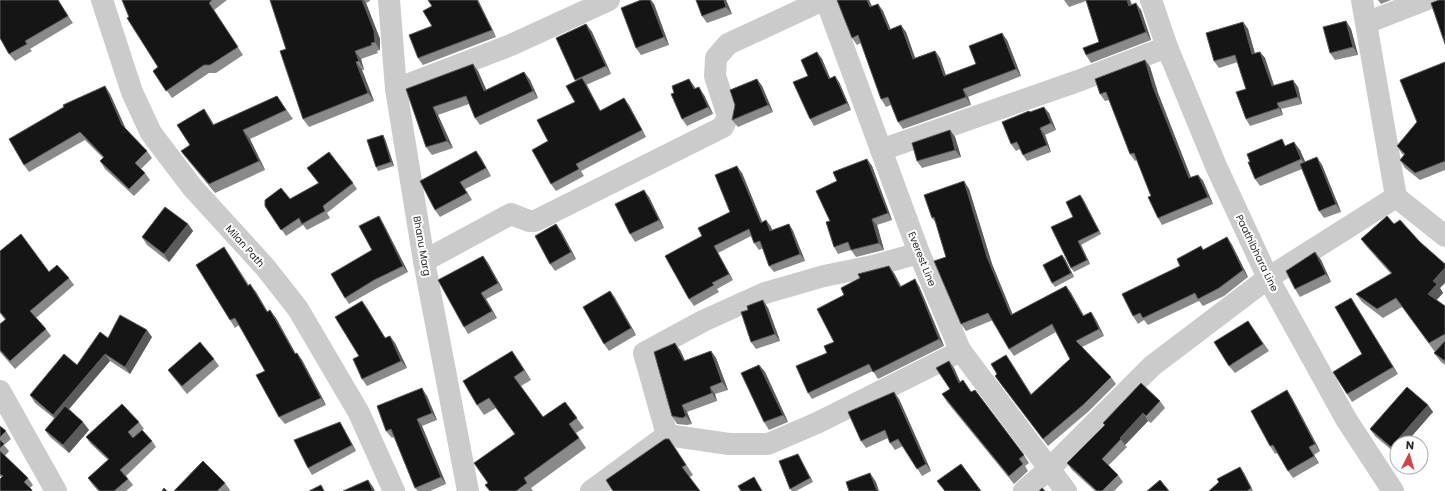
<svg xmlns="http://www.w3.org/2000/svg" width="1445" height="491" font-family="Poppins,sans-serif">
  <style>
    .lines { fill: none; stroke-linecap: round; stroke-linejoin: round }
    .minor { stroke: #cbcbcb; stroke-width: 22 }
    .wall { fill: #8a8a8a }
    .shaded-wall { fill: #5b5b5b }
    .building { fill: #151515; stroke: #5b5b5b }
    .labels { text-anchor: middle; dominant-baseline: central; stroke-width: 4; stroke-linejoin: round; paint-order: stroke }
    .street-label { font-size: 10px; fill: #2e2e2e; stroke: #fff }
  </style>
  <rect width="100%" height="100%" fill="#fff"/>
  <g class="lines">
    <g class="minor">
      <path d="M102 0 132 92 151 133 192 187 265 267 298 309 359 413 394 491"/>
      <path d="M389 0 396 89 424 261 468 491"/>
      <path d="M826 0 919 253 960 350 1066 491"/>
      <path d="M1151 0 1167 47 1216 166 1268 278 1346 419 1393 491"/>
      <path d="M1362 0 1366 23 1425 0"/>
      <path d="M396 89 511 45 609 0"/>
      <path d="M881 150 1078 81 1167 47"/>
      <path d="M1396 197 1445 236"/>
      <path d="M424 261 511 214 529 221H535L723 127 728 116 715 76 716 58 728 44 823 0"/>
      <path d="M0 391 56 491"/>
      <path d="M667 435 729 444H768L817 423 961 351"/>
      <path d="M591 491 667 435 644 353 703 321 765 293 824 276 873 266 919 253"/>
      <path d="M1024 491 1049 469 1152 366 1268 278 1396 197 1366 23"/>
    </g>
  </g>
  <g class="wall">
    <path d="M58 0 73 23 30 49 32 51 15 61 9 54Z"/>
    <path d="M122 0H227L214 10 243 55 216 73H209L172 98 153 71 158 67 129 17Z"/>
    <path d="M270 0H370V1L366 3 380 39V50L377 51 378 53 361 59 364 70H362L374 101 309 127 303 119 286 49Z"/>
    <path d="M428 0H478L496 37 423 65 418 58 432 26V6Z"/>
    <path d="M696 0H726L732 14 707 23 702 16Z"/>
    <path d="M837 0H869L872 6 878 4 883 11 890 29 906 32 915 58 935 51 940 58 946 76 976 64 1007 40 1021 76 968 97 971 105 903 129 898 122 891 105 886 107 881 99 861 43 857 45 852 38Z"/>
    <path d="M1064 0H1130L1132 5 1141 10 1151 40 1091 63 1086 55 1099 42 1086 1 1069 7Z"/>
    <path d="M1378 0H1391L1381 4Z"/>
    <path d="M654 4 669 45 641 55 636 48Z"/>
    <path d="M1346 21 1351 29 1358 55 1335 60 1330 53Z"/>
    <path d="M1243 22 1248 29 1255 54 1260 52 1265 58 1274 85 1298 87 1302 104 1281 109 1283 115 1250 126 1246 119V89L1238 62 1219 68 1214 61Z"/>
    <path d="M586 24 592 32 611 74 586 85 600 110 629 105 646 137 581 171 584 176 556 191 551 184 548 141 575 102 576 81 575 80Z"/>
    <path d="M817 52 822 59 830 78 839 82 851 110 814 126 810 119 808 76Z"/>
    <path d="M1145 60 1150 67 1158 93 1191 178 1198 175 1203 181 1213 204 1162 225 1158 218 1151 196 1137 160 1135 161 1130 154 1109 100 1105 101 1100 94Z"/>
    <path d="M1445 62V170L1420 180 1405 168 1400 160 1404 155 1402 154 1397 146 1417 122Z"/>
    <path d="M478 71 486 90 524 72 530 80 538 98 480 125 475 118 469 104 438 115 453 148 432 155 426 147 406 89Z"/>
    <path d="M689 79 696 89 704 95 713 114 687 126 682 119 674 93Z"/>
    <path d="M757 79 762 86 773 112 738 127 732 120Z"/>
    <path d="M105 86 110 94 126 129 147 151 152 158 141 169 145 173 150 180 134 196 105 169 100 161 103 158 85 140 29 172 24 165Z"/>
    <path d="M277 96 293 119 250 139 265 170 215 193 187 159 181 151 190 145 204 109 214 125Z"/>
    <path d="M1029 111 1030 112 1049 113 1056 130 1045 135 1051 152 1027 161 1023 155 1020 149 1016 151 1011 144Z"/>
    <path d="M950 130 955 137 961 157 922 168 917 161Z"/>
    <path d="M385 139 394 166 378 171 376 167Z"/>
    <path d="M1287 145 1300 150 1305 162 1322 165 1341 212 1324 218 1319 211 1302 169 1260 186 1255 179Z"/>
    <path d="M476 151 481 158 491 176 465 189 472 200 440 217 435 210Z"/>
    <path d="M867 159 872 166 892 220 877 225 884 250 856 257 851 250 838 254 834 247 830 221 837 181Z"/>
    <path d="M307 168 353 183 357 189 327 213 330 218 307 230 303 225 286 236 265 206 290 199 318 183Z"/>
    <path d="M742 173 762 222 766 220 771 227 772 230 789 224 793 231 805 261 774 272 769 266 763 248 759 250 754 243 751 236 718 253 733 280 717 289 719 292 694 306 689 299 702 236 730 212Z"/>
    <path d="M969 189 992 264 1013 315 1066 286 1071 293 1084 316 1091 312 1096 320 1104 336 1082 347 1111 377 1116 384 1089 411 1048 446 1000 383 997 374 1006 355 1031 394 1070 359 1056 332 1014 356 1009 349 993 320 966 331 961 324 946 257 936 223 932 218Z"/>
    <path d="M1080 195 1083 199 1101 234 1081 245 1090 264 1074 272 1071 268Z"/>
    <path d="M649 197 664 228 635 242 630 234Z"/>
    <path d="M383 223 408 272 379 287 349 304 345 298 372 250Z"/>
    <path d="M188 224 193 231 169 262 147 245 142 237Z"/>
    <path d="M556 224 561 231 576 259 555 271 550 264Z"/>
    <path d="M1227 237 1232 245 1248 277 1224 296 1203 306 1199 301 1148 325 1144 320 1138 324 1133 316 1180 266 1203 250Z"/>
    <path d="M1361 239 1440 288 1443 293 1437 300 1445 306V365L1441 362 1434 353 1436 351 1435 352 1402 307 1383 318 1362 302 1356 294 1391 274 1367 247Z"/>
    <path d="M224 247 249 285 256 292 268 312 276 318 296 354 302 360 326 405 285 424 279 417 265 371 239 325 235 328 230 320Z"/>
    <path d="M0 251 49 272 69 278 74 285 36 318 46 329 51 336 15 369 0 352V324L5 320 0 313Z"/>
    <path d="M1315 252 1321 260 1331 282 1300 297 1295 289Z"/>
    <path d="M483 256 488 263 503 290 486 299 497 318 468 334 464 327Z"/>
    <path d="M1065 259 1074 277 1055 287 1052 283Z"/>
    <path d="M894 273 901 286H919L944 346 878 379 873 371 812 399 808 393 827 353 834 342Z"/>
    <path d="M610 291 615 298 636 335 609 351 604 344Z"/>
    <path d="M1351 298 1356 306 1398 374 1352 402 1347 394 1362 354Z"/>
    <path d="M367 308 385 338 395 343 407 368 367 386 362 379 359 356Z"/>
    <path d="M768 308 780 341 756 349 751 342Z"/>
    <path d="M1248 321 1269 351 1235 373 1229 366Z"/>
    <path d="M152 337 130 374 110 361 69 409 89 430 69 453 50 437 45 430 55 419 35 403 30 395 77 365 108 338Z"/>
    <path d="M680 350 685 361 711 351 716 358 728 390 715 394 717 401 687 412 692 424 687 425 677 424 672 416Z"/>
    <path d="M214 359 219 366 187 394 173 377 168 370Z"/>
    <path d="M519 361 531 380 521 386 543 417 565 402 584 428 576 433 586 448 531 488 533 491H490L488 483 515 434 496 408 484 415 477 405Z"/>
    <path d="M759 365 765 372 788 422 769 430 764 422Z"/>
    <path d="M954 368 960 382 971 392 1024 455 1029 463 1025 466 1028 471 1014 484 947 402 942 394 950 389Z"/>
    <path d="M427 396 437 420 422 426 446 484 430 491H418L415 488 394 437 392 438 386 431Z"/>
    <path d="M1292 398 1320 451 1314 455 1319 463 1293 478 1288 471 1277 453 1275 454 1270 446Z"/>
    <path d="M899 399 931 471 922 476 903 446 895 450 890 443 888 438 866 448 861 441Z"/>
    <path d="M1160 401 1165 408 1151 423 1148 421 1125 445 1127 447 1108 466 1118 475 1123 482 1114 491H1095L1072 470 1067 463 1105 425 1103 423Z"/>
    <path d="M1428 405 1433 412 1397 443V453L1396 454 1375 436 1370 429Z"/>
    <path d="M139 422 144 429 142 430 152 441 156 447 126 476 133 485 126 491H98L92 484 88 478 108 460 90 443 86 437Z"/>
    <path d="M0 426 6 431 11 439 4 445 9 451 5 456 28 478 33 485 30 488 33 491H0L2 478 0 476Z"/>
    <path d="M344 429 356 451 312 475 308 468Z"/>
    <path d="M676 449 693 475 690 477 613 491Z"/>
    <path d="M800 458 813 482 796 491H792L790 489Z"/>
    <path d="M1244 473 1253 491H1209L1219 482Z"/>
    <path d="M225 483 230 490V491H174Z"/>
  </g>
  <g class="shaded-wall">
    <path d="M362 0H364L366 3 380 39V50L375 42Z"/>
    <path d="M477 0H478L496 37 492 30Z"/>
    <path d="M650 0H651L654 4 669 45 664 37Z"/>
    <path d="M724 0H726L732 14 726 7Z"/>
    <path d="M867 0H869L875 14 870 7Z"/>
    <path d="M1127 0H1130L1134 13 1129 6Z"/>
    <path d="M1136 3 1141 10 1151 40 1146 32Z"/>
    <path d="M878 4 883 11 894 37 889 30Z"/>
    <path d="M1346 21 1351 29 1358 55 1353 47Z"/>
    <path d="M1243 22 1248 29 1257 61 1252 54Z"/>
    <path d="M586 24 592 32 611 74 606 66Z"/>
    <path d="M901 25 906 32 918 66 913 59Z"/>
    <path d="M1002 33 1007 40 1021 76 1016 69Z"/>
    <path d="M355 51 361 59 364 70 359 61Z"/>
    <path d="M935 51 940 58 949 84 944 76Z"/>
    <path d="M817 52 822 59 833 85 829 79Z"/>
    <path d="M1260 52 1265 58 1276 92 1272 86Z"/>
    <path d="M1145 60 1150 67 1158 93 1194 185 1189 178 1153 87Z"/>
    <path d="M356 62 362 70 374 101 368 93Z"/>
    <path d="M473 64 478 71 490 98 484 91Z"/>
    <path d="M524 72 530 80 538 98 533 91Z"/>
    <path d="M835 76 839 82 851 110 847 103Z"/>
    <path d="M582 78 587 85 604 118 600 111Z"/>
    <path d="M689 79 694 86 699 97 694 89Z"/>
    <path d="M757 79 762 86 773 112 768 105Z"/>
    <path d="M1293 80 1298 87 1302 104 1298 97Z"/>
    <path d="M105 86 110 94 127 132 122 125Z"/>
    <path d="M699 87 704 95 713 114 708 107Z"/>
    <path d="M963 89 968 97 971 105 966 97Z"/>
    <path d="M624 98 629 105 646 137 642 130Z"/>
    <path d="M1277 103 1281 109 1283 115 1279 108Z"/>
    <path d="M433 107 438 115 453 148 447 141Z"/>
    <path d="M1044 107 1049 113 1056 130 1051 123Z"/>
    <path d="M204 109 210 118 219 134 213 125Z"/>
    <path d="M1040 128 1045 135 1051 152 1047 145Z"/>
    <path d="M243 130 250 139 265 170 259 161Z"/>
    <path d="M950 130 955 137 961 157 955 150Z"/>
    <path d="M383 135 385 139 394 166 391 162Z"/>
    <path d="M1294 142 1300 150 1307 166 1301 159Z"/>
    <path d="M476 151 481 158 491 176 486 168Z"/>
    <path d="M1317 157 1322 165 1341 212 1336 204Z"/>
    <path d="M867 159 872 166 892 220 888 213Z"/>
    <path d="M737 166 742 173 765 229 761 223Z"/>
    <path d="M1198 175 1203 181 1213 204 1208 197Z"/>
    <path d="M964 181 969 189 992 264 1016 323 1011 315 987 257Z"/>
    <path d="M460 182 465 189 472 200 467 193Z"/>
    <path d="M644 190 649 197 664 228 659 220Z"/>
    <path d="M1080 195 1083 199 1101 234 1099 231Z"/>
    <path d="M379 216 383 223 408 272 403 266Z"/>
    <path d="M872 219 877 225 884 250 879 243Z"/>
    <path d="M766 220 771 227 775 238 770 231Z"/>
    <path d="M188 224 193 231 169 262 164 254Z"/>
    <path d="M556 224 561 231 576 259 571 252Z"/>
    <path d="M789 224 793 231 805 261 800 254Z"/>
    <path d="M1227 237 1232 245 1248 277 1243 270Z"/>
    <path d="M1078 241 1081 245 1090 264 1087 260Z"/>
    <path d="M714 246 718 253 733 280 729 274Z"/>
    <path d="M1315 252 1321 260 1331 282 1326 274Z"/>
    <path d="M1062 255 1065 259 1074 277 1071 273Z"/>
    <path d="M483 256 488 263 503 290 498 283Z"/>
    <path d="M889 266 894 273 905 294 900 287Z"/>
    <path d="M1445 268V283L1440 288 1443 293 1434 302 1428 294 1433 281Z"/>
    <path d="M915 279 919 286 944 346 939 339Z"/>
    <path d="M250 284 256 292 272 320 267 312Z"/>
    <path d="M1066 286 1071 293 1088 323 1083 316Z"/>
    <path d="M610 291 615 298 636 335 631 328Z"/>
    <path d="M481 293 486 299 497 318 492 311Z"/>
    <path d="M1351 298 1356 306 1398 374 1393 367Z"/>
    <path d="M763 300 768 308 780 341 775 334Z"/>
    <path d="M362 301 367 308 390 346 385 338Z"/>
    <path d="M270 310 276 318 300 362 295 354Z"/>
    <path d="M1091 312 1096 320 1104 336 1099 329Z"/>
    <path d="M147 330 152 337 130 374 125 367Z"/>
    <path d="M390 336 395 343 407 368 401 361Z"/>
    <path d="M675 343 680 350 689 369 684 361Z"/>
    <path d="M512 351 519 361 531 380 524 370Z"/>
    <path d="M711 351 716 358 728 390 722 382Z"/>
    <path d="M297 353 302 360 326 405 321 398Z"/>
    <path d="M105 354 110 361 58 422 53 415Z"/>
    <path d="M1006 355 1011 362 1036 402 1031 395Z"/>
    <path d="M949 361 954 368 964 390 959 383Z"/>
    <path d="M759 365 765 372 788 422 783 415Z"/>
    <path d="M710 387 715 394 717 401 712 393Z"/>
    <path d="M422 388 427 396 437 420 432 413Z"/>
    <path d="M1287 390 1292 398 1320 451 1315 444Z"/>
    <path d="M894 392 899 399 931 471 926 464Z"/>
    <path d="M682 405 687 412 692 424 686 416Z"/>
    <path d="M1428 405 1433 412 1406 443H1397V453L1396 454 1391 447Z"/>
    <path d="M1143 413 1148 421 1125 445 1120 438Z"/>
    <path d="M417 419 422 426 446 484 441 477Z"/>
    <path d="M83 422 89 430 69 453 63 445Z"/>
    <path d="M340 422 344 429 356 451 352 445Z"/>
    <path d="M1309 447 1319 463 1314 456Z"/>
    <path d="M798 454 800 458 813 482 810 478Z"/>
    <path d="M1240 467 1244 473 1253 491 1251 488Z"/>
    <path d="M870 473 876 482 879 491H877Z"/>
    <path d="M368 480 373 487 375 491H373Z"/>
  </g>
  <g class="building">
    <path d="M0 0H58L68 16 25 41 27 44 9 54 0 38Z"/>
    <path d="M122 0H212L209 3 238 47 210 65H204L166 91 153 71 158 67 127 18 129 17Z"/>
    <path d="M270 0H362L374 31 375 42 371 43 372 45 355 51 359 61 356 62 368 93 303 119 280 51 286 49Z"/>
    <path d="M428 0H477L492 30 418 58 409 35 432 26 423 11 432 6Z"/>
    <path d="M641 0H650L664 37 636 48 621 8Z"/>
    <path d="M696 0H724L726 7 702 16Z"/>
    <path d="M837 0H867L870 7 878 4 889 30 901 25 913 59 935 51 944 76 976 64 969 46 1002 33 1016 69 963 89 966 97 898 122 888 97 881 99 858 35 852 38Z"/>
    <path d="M1086 0H1127L1129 6 1136 3 1146 32 1086 55 1083 48 1099 42Z"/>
    <path d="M1439 0H1445V44L1431 3Z"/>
    <path d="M1346 21 1353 47 1330 53 1323 27Z"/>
    <path d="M1243 22 1252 54 1260 52 1272 86 1293 80 1298 97 1277 103 1279 108 1246 119 1236 92 1246 89 1235 55 1214 61 1206 33Z"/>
    <path d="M586 24 606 66 575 80 556 38Z"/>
    <path d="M817 52 829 79 835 76 847 103 810 119 793 82 808 76 801 60Z"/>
    <path d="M1145 60 1153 87 1189 178 1198 175 1208 197 1158 218 1148 197 1151 196 1134 153 1130 154 1106 92 1100 94 1095 79Z"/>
    <path d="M1445 62V161L1415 173 1400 160 1405 154 1397 146 1417 122 1400 80Z"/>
    <path d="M473 64 484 91 524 72 533 91 475 118 466 96 433 107 447 141 426 147 406 89Z"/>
    <path d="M582 78 600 111 624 98 642 130 576 164 579 169 551 184 532 150 548 141 537 120 575 102 566 86Z"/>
    <path d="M689 79 694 89 699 87 708 107 682 119 671 94 674 93 672 86Z"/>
    <path d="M757 79 768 105 732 120 735 105 730 90Z"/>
    <path d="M105 86 122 125 147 151 135 163 145 173 129 189 100 161 104 157 80 132 24 165 9 139 64 107 63 105Z"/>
    <path d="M277 96 286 110 243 130 259 161 209 184 181 151 190 145 177 125 204 109 213 125Z"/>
    <path d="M1044 107 1051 123 1040 128 1047 145 1023 155 1017 142 1011 144 1002 122 1029 111 1030 112Z"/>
    <path d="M950 130 955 150 917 161 912 143Z"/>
    <path d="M383 135 391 162 376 167 367 140Z"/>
    <path d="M1282 139 1285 146 1294 142 1301 159 1255 179 1248 162H1250L1247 154Z"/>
    <path d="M476 151 486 168 460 182 467 193 435 210 420 181Z"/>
    <path d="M329 152 353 183 323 206 325 211 302 224 299 218 281 230 265 206V200L281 188 290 199 319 183 307 168Z"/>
    <path d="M1317 157 1336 204 1319 211 1300 164Z"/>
    <path d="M867 159 888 213 872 219 879 243 851 250 848 242 834 247 826 222 830 221 816 191 837 181 833 172Z"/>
    <path d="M737 166 761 223 766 220 770 231 789 224 800 254 769 266 760 241 754 243 749 229 714 246 729 274 712 283 714 285 689 299 665 256 702 236 698 228 730 212 715 175Z"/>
    <path d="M964 181 987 257 1011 315 1066 286 1083 316 1091 312 1099 329 1076 341 1111 377 1084 404 1043 439 995 376 997 374 991 364 1006 355 1031 395 1070 359 1052 324 1009 349 988 313 961 324 934 261 946 257 934 217 932 218 924 195Z"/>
    <path d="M644 190 659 220 630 234 615 204Z"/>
    <path d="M1080 195 1099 231 1078 241 1087 260 1071 268 1051 227 1073 217 1066 202Z"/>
    <path d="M165 207 188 224 164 254 142 237Z"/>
    <path d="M379 216 403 266 374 280 345 298 331 274 372 250 359 226Z"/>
    <path d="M1387 216 1394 224 1400 220 1420 242 1445 264V268L1433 281 1437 284 1428 294 1445 306V334L1429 343 1396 298 1377 309 1356 294 1392 273 1361 239Z"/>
    <path d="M556 224 571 252 550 264 535 236Z"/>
    <path d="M21 234 49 272 57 265 69 278 30 311 46 329 10 361 0 350V324L6 319 0 312V251Z"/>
    <path d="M1227 237 1243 270 1219 288 1198 299 1195 293 1143 318 1140 313 1133 316 1122 294 1180 266 1177 259 1201 246 1203 250Z"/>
    <path d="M224 247 248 286 250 284 267 312 270 310 295 354 297 353 321 398 279 417 256 375 265 371 235 318 230 320 196 265Z"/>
    <path d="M1315 252 1326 274 1295 289 1286 271Z"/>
    <path d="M1062 255 1071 273 1052 283 1043 265Z"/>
    <path d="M483 256 498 283 481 293 492 311 464 327 438 280Z"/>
    <path d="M889 266 900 287 915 279 939 339 873 372 869 364 808 393 796 366 827 353 824 346 834 342 817 309 844 295 841 288 860 278 858 274Z"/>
    <path d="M610 291 631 328 604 344 583 307Z"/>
    <path d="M1351 298 1393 367 1347 394 1333 372 1362 354 1335 307Z"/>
    <path d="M763 300 775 334 751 342 741 312 748 310 747 306Z"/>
    <path d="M362 301 385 338 390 336 401 361 362 379 353 359 359 356 335 317Z"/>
    <path d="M120 315 147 330 125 367 105 354 53 415 30 395 64 354 77 365 100 332 108 338Z"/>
    <path d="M1248 321 1263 344 1229 366 1214 342Z"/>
    <path d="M1445 341V361L1434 353Z"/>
    <path d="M200 342 214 359 182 386 168 370Z"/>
    <path d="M675 343 684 361 711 351 722 382 710 387 712 393 682 405 686 416 682 418 672 416 654 352Z"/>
    <path d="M512 351 524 370 514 377 543 417 565 402 577 418 569 424 579 438 524 478 527 483 516 491H490L485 485 488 483 474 463 515 434 489 398 477 405 463 381Z"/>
    <path d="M949 361 959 383 963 380 971 392 975 390 1024 455 1019 459 1023 464 1009 476 942 394 950 389 936 368Z"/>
    <path d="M759 365 783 415 764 422 741 373Z"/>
    <path d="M1141 383 1160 401 1146 416 1143 413 1120 438 1121 439 1102 459 1118 475 1102 491H1097L1067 463 1105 425 1103 423Z"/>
    <path d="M1407 387 1428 405 1391 447 1370 429Z"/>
    <path d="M422 388 432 413 417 419 441 477 415 488 391 429 386 431 377 406Z"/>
    <path d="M1287 390 1315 444 1309 447 1314 456 1288 471 1273 445 1270 446 1251 411Z"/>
    <path d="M894 392 926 464 917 469 898 439 890 443 885 430 861 441 848 412Z"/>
    <path d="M122 404 139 422 128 432 133 438 142 430 152 441 120 470 128 479 114 491H100L88 478 109 459 86 437Z"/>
    <path d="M65 406 83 422 63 445 45 430Z"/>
    <path d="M340 422 352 445 308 468 294 440Z"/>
    <path d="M0 426 6 431 0 437Z"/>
    <path d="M665 439H669L686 465 682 467 700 491H613L606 480Z"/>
    <path d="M0 440 4 444 0 448Z"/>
    <path d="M0 451 28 478 24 482 32 490 31 491H0V479L3 476 0 474Z"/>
    <path d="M798 454 810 478 790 489 779 461Z"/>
    <path d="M203 461 225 483 217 491H174Z"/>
    <path d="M961 464 981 491H945L937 481Z"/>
    <path d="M1240 467 1251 488 1247 491H1209L1219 482 1217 479Z"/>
    <path d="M870 473 877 491H849L846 482Z"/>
    <path d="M754 477 762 491H741L738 486Z"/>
    <path d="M368 480 373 491H343Z"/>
    <path d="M1160 480 1169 491H1147Z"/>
    <path d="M321 485 324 491H309Z"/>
    <path d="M164 488 167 491H162Z"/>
    <path d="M1042 488 1045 491H1039Z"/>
  </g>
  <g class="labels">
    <g class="street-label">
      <text transform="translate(245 246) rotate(48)">Milan Path</text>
      <text transform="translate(422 246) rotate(80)">Bhanu Marg</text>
      <text transform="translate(1257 253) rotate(64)">Paathibhara Line</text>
      <text transform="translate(922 259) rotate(68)">Everest Line</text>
    </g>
  </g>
  <g transform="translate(1409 455) rotate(5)"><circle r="19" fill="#ffffff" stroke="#ababab"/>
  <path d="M0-3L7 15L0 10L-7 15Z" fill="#d14344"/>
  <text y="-6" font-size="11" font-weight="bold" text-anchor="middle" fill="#2e2e2e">N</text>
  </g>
</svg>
